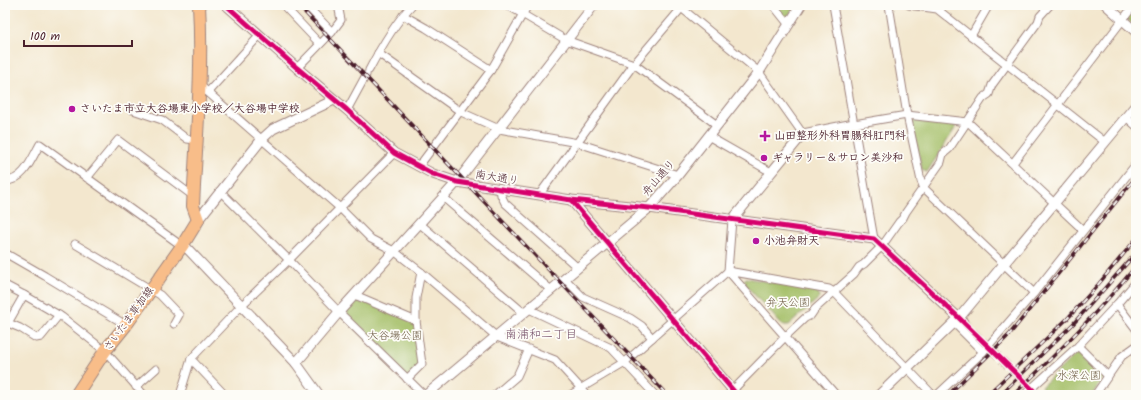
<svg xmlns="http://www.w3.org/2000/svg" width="1141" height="400" font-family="Kalam,'Klee One',sans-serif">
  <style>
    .green { fill: #a3be65; stroke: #766e48 }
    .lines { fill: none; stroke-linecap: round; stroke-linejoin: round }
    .tertiary-tunnel { stroke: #d1bfad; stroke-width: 9; stroke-dasharray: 9 4.5; stroke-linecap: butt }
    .minor-casing { stroke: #9e837c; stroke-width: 9 }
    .tertiary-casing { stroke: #9e837c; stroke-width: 11 }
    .primary-casing { stroke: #9e837c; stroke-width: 14 }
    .minor { stroke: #fff; stroke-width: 7 }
    .tertiary { stroke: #fff; stroke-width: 9 }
    .primary { stroke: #f8bd89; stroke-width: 12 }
    .rail-casing { stroke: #4a1f2b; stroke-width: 3.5 }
    .rail { stroke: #fdfcf7; stroke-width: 2; stroke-dasharray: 6; stroke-linecap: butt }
    .cycleway-casing { stroke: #fdfcf7; stroke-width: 8 }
    .cycleway { stroke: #d6006c; stroke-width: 5 }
    .poi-dot { fill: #b5179e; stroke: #fdfcf7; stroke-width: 1.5 }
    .labels { text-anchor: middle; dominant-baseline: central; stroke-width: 3.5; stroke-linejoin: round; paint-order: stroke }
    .poi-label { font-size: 11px; font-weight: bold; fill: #4a1f2b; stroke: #fdfcf7; text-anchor: start }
    .street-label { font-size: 11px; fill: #4a1f2b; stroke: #fdfcf7 }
    .park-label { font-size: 11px; fill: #69573f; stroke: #fdfcf7 }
    .neighbourhood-label { font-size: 12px; fill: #765069; stroke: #fdfcf7 }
  </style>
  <rect width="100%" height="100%" fill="#fdfcf7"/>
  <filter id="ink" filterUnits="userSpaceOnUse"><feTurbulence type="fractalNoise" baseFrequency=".025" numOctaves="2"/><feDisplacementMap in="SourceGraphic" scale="8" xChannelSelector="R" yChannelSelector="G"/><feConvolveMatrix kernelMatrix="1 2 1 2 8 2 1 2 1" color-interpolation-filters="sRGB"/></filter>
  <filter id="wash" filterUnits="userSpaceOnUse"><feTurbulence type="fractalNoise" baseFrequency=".012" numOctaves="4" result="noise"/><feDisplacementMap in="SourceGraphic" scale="16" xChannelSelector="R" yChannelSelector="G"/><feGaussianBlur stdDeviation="0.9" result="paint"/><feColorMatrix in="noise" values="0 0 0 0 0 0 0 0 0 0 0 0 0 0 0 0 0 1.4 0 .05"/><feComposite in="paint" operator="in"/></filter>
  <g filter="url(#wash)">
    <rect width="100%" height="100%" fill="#f3e7ce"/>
    <g class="green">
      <path d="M776 5H796L789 15 784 16Z"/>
      <path d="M1136 7V27L1127 19Z"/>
      <path d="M916 119 953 123 956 127 927 172 922 170 912 123Z"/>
      <path d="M746 278 817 290 820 297 789 325H782L743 282Z"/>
      <path d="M355 295 416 321 422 364 407 379 339 312Z"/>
      <path d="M1078 352H1080L1104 374V377L1092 395H1049L1041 387Z"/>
    </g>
  </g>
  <g filter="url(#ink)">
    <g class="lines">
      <path class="tertiary-tunnel" d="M963 322 1038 395"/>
      <g class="minor-casing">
        <g id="minor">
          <path d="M283 5 319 43"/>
          <path d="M306 5 332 32"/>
          <path d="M507 5 566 40 634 64 717 125"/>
          <path d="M773 5 789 25"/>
          <path d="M833 5 874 239"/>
          <path d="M889 5 907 115 921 181 924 188 1034 293"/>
          <path d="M909 5 937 9 1105 142"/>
          <path d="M679 6 759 72 803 134"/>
          <path d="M403 15 426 28 491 70"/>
          <path d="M971 36 989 5"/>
          <path d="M378 53 461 112 499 129 578 143 678 175"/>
          <path d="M297 68 332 32 341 20 338 5"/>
          <path d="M369 70C381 47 394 24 412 5"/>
          <path d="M199 86 203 88 340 208 371 239 394 251 421 272 497 337 555 360 587 395"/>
          <path d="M208 92 260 35"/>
          <path d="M133 110 162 120 187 139 196 140"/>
          <path d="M347 110 366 75"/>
          <path d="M1126 117 1136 126"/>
          <path d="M854 124 907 115 968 122 1083 230"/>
          <path d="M708 136 771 172"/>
          <path d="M1013 163 1134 5"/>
          <path d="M417 166 422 162 491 70 528 5"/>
          <path d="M87 178 118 140 193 196"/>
          <path d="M5 181C24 181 32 158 40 144L182 246"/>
          <path d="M500 188 501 195 505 203 578 268"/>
          <path d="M220 191 289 260 339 312 424 395"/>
          <path d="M539 195 634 64 684 5"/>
          <path d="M443 197 551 290"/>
          <path d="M419 223 524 313"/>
          <path d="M75 244 160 295 179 315 174 324"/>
          <path d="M5 253 45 276 126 325"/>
          <path d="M728 271 829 289 834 292 933 395"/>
          <path d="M728 271 836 395"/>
          <path d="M565 279 583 297 630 318 642 326 652 338"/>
          <path d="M5 285 24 295"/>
          <path d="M355 295 416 321"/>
          <path d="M1117 304 1136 329"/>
          <path d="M529 309 611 348 655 395"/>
          <path d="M8 323 20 328 36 338 41 337 59 315"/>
          <path d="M954 323 983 352"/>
          <path d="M5 325 8 323 24 295 62 317 105 351 144 395"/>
          <path d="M1078 346 1108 376"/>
          <path d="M191 359 225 395"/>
          <path d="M407 379 422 364 416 321V298L421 272"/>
          <path d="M136 387 156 369"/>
          <path d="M180 395 191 359 241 306 289 260 394 153"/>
          <path d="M495 395 517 376 529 349"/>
          <path d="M570 395 625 362 728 271 732 220"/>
          <path d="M728 395 786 336 805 318 811 315 815 309 854 274 859 267 864 264 882 246 899 222 903 218 906 212 941 162 943 154 949 149 983 98 989 94 992 85 1038 22 1040 16 1050 5"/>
          <path d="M937 395 983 352 1034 293 1136 164"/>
          <path d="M1024 395 1078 346 1117 304 1136 282"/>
          <path d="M1095 395 1122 356 1136 346"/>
        </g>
      </g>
      <g class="tertiary-casing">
        <g id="tertiary">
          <path d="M226 5 297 68 347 110 394 153 433 174 457 182 571 200 649 208 874 239 963 322"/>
          <path d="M1106 5 1136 32"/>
          <path d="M571 200 737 395"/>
          <path d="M198 220 262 139 273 129 334 100"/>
          <path d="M732 220 803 134 854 124"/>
          <path d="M183 244 296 363 319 395"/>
          <path d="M296 363 339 312 457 182 594 5"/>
          <path d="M426 395 649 208 678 175 759 72 801 5"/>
          <path d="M879 395 959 318 1136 105"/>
        </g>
      </g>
      <g class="primary-casing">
        <path id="primary" d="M76 395 105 351 126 325 182 246 198 220 193 206C196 139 203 72 199 5"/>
      </g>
      <use href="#minor" class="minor"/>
      <use href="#tertiary" class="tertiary"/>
      <use href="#primary" class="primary"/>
      <g class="rail-casing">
        <g id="rail">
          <path d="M298 5 667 395"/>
          <path d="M948 395 1009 335 1136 177"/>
          <path d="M987 395 1067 319 1096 287 1136 239"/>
          <path d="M1000 395 1073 324 1136 253"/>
          <path d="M1013 395C1057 354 1098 312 1136 266"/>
        </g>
      </g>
      <use href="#rail" class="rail"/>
      <g class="cycleway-casing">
        <g id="cycleway">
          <path d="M226 5 297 68 347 110 394 153 433 174 457 182 571 200 649 208 874 239 956 315 1038 395"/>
          <path d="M571 200 737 395"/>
        </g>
      </g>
      <use href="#cycleway" class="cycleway"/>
    </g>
  </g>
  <g class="poi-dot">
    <circle cx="72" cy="109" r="4"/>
    <path d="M763 130h4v4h4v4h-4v4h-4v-4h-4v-4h4z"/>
    <circle cx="764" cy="158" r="4"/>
    <circle cx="756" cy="241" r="4"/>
  </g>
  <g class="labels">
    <g class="poi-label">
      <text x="80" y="109">さいたま市立大谷場東小学校／大谷場中学校</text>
      <text x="774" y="136">山田整形外科胃腸科肛門科</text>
      <text x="772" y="158">ギャラリー＆サロン美沙和</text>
      <text x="764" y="241">小池弁財天</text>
    </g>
    <g class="street-label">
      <text transform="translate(497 178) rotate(9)">南大通り</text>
      <text transform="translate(659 178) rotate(-49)">舟山通り</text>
      <text transform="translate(129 319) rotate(-54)">さいたま草加線</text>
    </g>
    <g class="park-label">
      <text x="788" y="303">弁天公園</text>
      <text x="395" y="336">大谷場公園</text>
      <text x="1079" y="376">水深公園</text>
    </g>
    <g class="neighbourhood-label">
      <text x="541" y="334">南浦和二丁目</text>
    </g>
  </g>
  <rect width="1141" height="400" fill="none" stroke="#fdfcf7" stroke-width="20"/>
  <path d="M24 40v6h108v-6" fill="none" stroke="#4a1f2b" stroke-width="2"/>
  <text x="30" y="40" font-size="12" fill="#4a1f2b" stroke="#fdfcf7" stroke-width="3" paint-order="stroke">100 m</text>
</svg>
